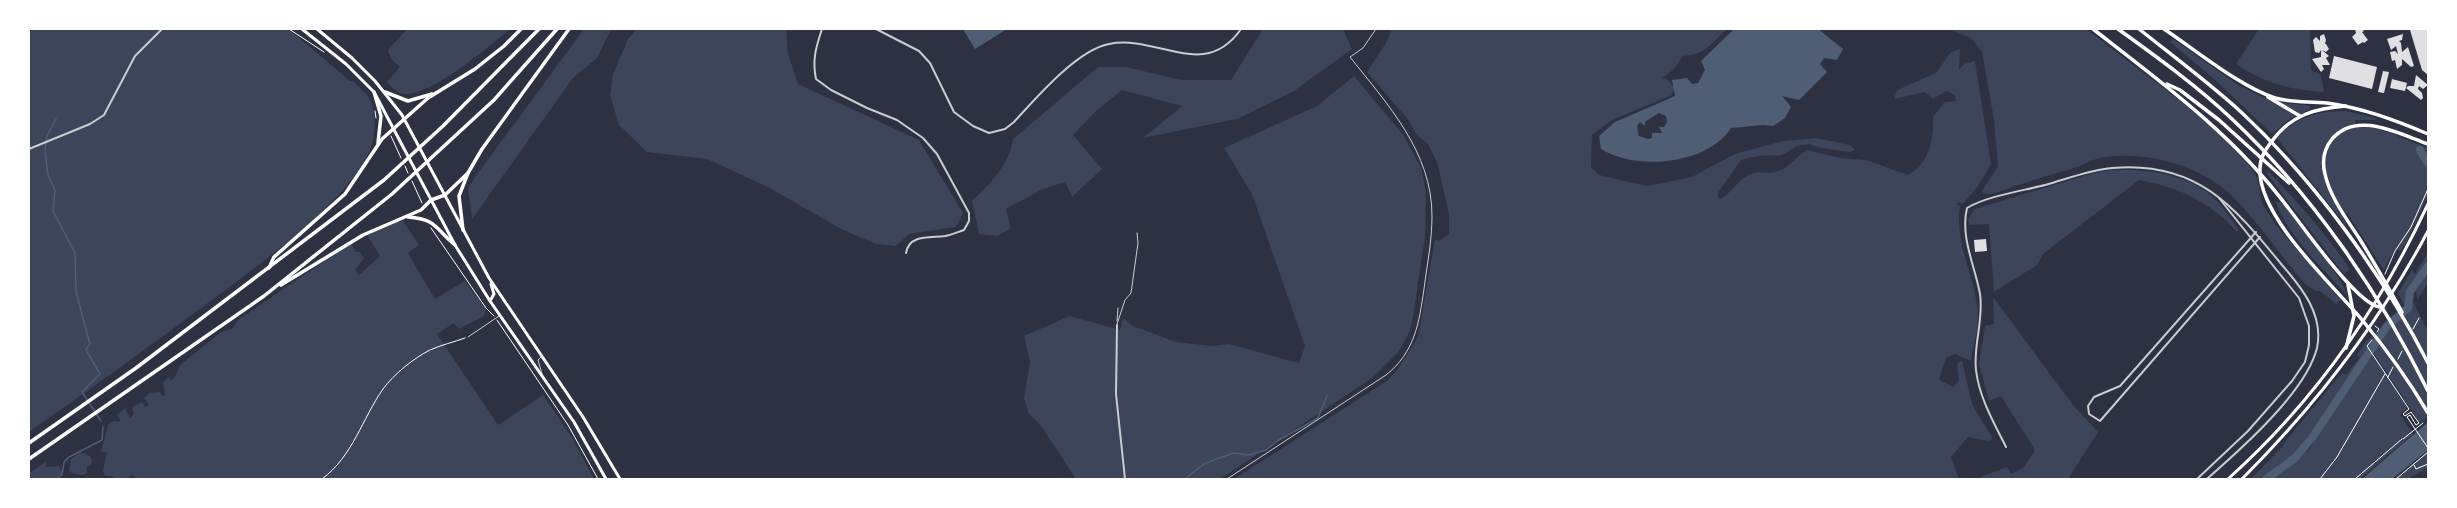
<svg xmlns="http://www.w3.org/2000/svg" width="2457" height="508" font-family="'Fira Sans Condensed',sans-serif">
  <style>
    .green { fill: #3c4559 }
    .water { fill: #4f5d75; fill-rule: evenodd }
    .lines { fill: none; stroke-linecap: round; stroke-linejoin: round }
    .stream { stroke: #4f5d75; stroke-width: 1.5 }
    .river { stroke: #4f5d75; stroke-width: 8 }
    .building { fill: #e0e0e3 }
    .path { stroke: #fff; stroke-width: 1 }
    .service { stroke: #caccd0; stroke-width: 1 }
    .minor { stroke: #caccd0; stroke-width: 2 }
    .primary { stroke: #fff; stroke-width: 3 }
    .motorway { stroke: #fff; stroke-width: 3.5 }
  </style>
  <rect width="100%" height="100%" fill="#2d3142"/>
  <g class="green">
    <path d="M29 29H289L350 81H353C358 86 364 91 368 96 376 108 376 130 372 144 358 196 248 273 204 306 146 349 88 391 29 432Z"/>
    <path d="M407 29H510C488 47 432 96 404 94 396 93 392 87 387 82L400 67 391 59 388 50Z"/>
    <path d="M584 29H611L597 58 573 78 472 219 468 188 475 177Z"/>
    <path d="M637 29H786L788 54 798 84 919 140 963 213 956 227 909 234 896 246 876 244 841 229 768 187 707 159 647 152 619 125 610 95 613 74 628 39Z"/>
    <path d="M1263 29H1343L1352 49 1294 91 1237 119 1143 138 1182 106 1122 90 1096 111 1073 135 1102 169 1072 197 1065 182 1043 189 1006 209 1011 228 998 236 979 234 972 201C990 184 1010 164 1013 139L1098 67H1126L1182 80H1231Z"/>
    <path d="M1392 29H1727C1710 44 1707 54 1683 56L1673 70 1662 78 1668 80 1674 88 1672 95 1612 120 1592 135 1591 167 1599 175 1647 186 1692 177 1735 154 1783 141 1816 138 1850 145 1855 150 1850 152 1821 148 1809 144 1797 146 1782 155 1758 156 1741 160 1717 194 1720 199C1732 193 1737 181 1748 175 1759 169 1768 175 1778 171 1790 168 1796 156 1807 150L1840 158 1866 160 1908 175C1929 163 1934 140 1933 117L1945 102 1956 101 1955 95 1946 91 1933 99 1925 92 1894 99 1897 90 1936 73 1951 52 1960 49 1959 70 1964 64 1975 61 1991 164C1984 178 1974 193 1962 204L1958 202 1957 205 1960 206C1954 245 1976 277 1978 315 1979 329 1973 346 1971 361L1955 354 1946 358 1939 380 1953 387 1959 381 1957 365 1959 362 1962 361 1972 404 1993 439 1988 441 1968 437 1951 457 1959 479H1234L1387 381 1398 369 1418 337 1435 239 1439 241 1449 234V214L1437 162 1428 144 1417 135 1407 118 1367 72 1386 43Z"/>
    <path d="M1949 29H2086L2183 103 2214 129 2246 162 2257 177 2262 203 2275 224 2341 300 2336 304 2320 291H2316L2306 285C2280 256 2259 222 2230 194 2198 164 2143 150 2100 158 2091 160 2083 165 2074 168 2047 176 2020 184 1993 194H1983L1982 191 1998 166 1994 120 1982 52 1971 38Z"/>
    <path d="M2259 29H2310L2311 70 2321 75 2324 92C2287 89 2266 84 2236 64Z"/>
    <path d="M2173 39 2238 85 2256 94 2275 102 2310 106V109L2290 119 2272 134 2213 78 2170 42Z"/>
    <path d="M1354 76 1404 136 1421 168 1426 192 1425 237 1413 317 1410 331 1399 351 1372 378 1220 479H1076L1041 426 1028 412 1024 398 1030 362 1024 336 1070 316 1120 330 1123 318 1133 326 1176 342 1212 346 1229 344 1299 363 1305 346 1252 194 1224 148 1317 106Z"/>
    <path d="M2345 111 2376 118 2375 120H2355L2356 128H2377L2428 148V195L2405 245 2400 251 2395 249 2384 270 2347 213 2342 216 2347 227 2277 138C2294 117 2319 111 2345 111Z"/>
    <path d="M2111 170C2146 169 2187 173 2214 198 2224 207 2231 219 2239 230L2237 232C2211 202 2178 187 2139 180L2043 254 2037 265 1994 292 1989 224 1969 225 1968 219 1975 209 2090 174Z"/>
    <path d="M2268 171C2298 202 2325 233 2350 269L2344 274 2267 174Z"/>
    <path d="M2276 202H2281C2293 217 2347 282 2347 296 2325 270 2286 235 2276 202Z"/>
    <path d="M403 221 419 245 408 253 435 299 465 281 486 309 484 316 459 329 454 323 437 334 498 425 543 395 571 436 594 479H137L132 475 126 479H114L112 476H105L103 470 107 453 101 451 108 425 114 421 121 422 117 415 125 408 130 418 134 414 132 407 142 402 145 407 149 405 144 398 150 393 160 392 162 396 165 395 163 382 169 377 171 380 175 377 180 365 221 332 232 329 238 320 351 243 356 252H360L364 258 355 270 359 275 380 256 367 235 393 222Z"/>
    <path d="M2428 252V263L2407 296 2406 308 2398 293 2412 270 2415 274Z"/>
    <path d="M2428 272V283L2417 300 2416 291Z"/>
    <path d="M1993 297 2073 405 2098 432 2068 479H1981L1980 477 2007 467 2011 474 2023 468 2035 450 2001 396 1989 401 1979 364 1985 326 1994 324Z"/>
    <path d="M2412 300 2428 331V416L2420 423 2373 352 2389 328 2411 309Z"/>
    <path d="M2373 337 2375 341 2303 447C2291 461 2270 479 2251 479L2284 445 2283 444 2336 380 2343 373 2346 375 2360 357 2357 355 2367 340Z"/>
    <path d="M2372 354 2407 408 2400 414 2413 434 2360 479H2269L2297 460 2310 448Z"/>
    <path d="M2428 451V468L2408 479H2394Z"/>
    <path d="M80 452 90 456 92 460 91 466H87V473L81 475 69 472 71 459Z"/>
    <path d="M46 462V467L59 466 63 473C56 482 39 479 29 479V473Z"/>
  </g>
  <g class="water">
    <path d="M963 29H1007L975 49Z"/>
    <path d="M1734 29H1818L1843 49 1837 60 1824 58 1820 64 1827 72 1799 100 1782 96 1791 107 1785 118 1773 126 1763 125 1731 128C1707 165 1636 171 1601 149L1599 136 1615 122 1675 96 1672 80 1687 78 1692 84 1698 83 1705 70 1701 61ZM1659 113 1666 116 1667 122 1664 127H1659L1662 133H1652V138L1648 139 1639 136 1637 126 1640 122 1645 126V122Z"/>
    <path d="M2428 422V450L2392 479H2362Z"/>
  </g>
  <g class="lines">
    <g class="stream">
      <path d="M56 119 47 136 45 150 48 175 55 190 53 211 75 253 76 292 90 344 86 350 100 374 82 392 101 421"/>
      <path d="M56 479 62 475 64 462 69 457 102 440 103 427"/>
      <path d="M1185 479 1204 464 1219 458 1234 453 1249 455 1266 450 1279 440 1318 418 1327 396"/>
    </g>
    <g class="river">
      <path d="M2420 150 2427 162"/>
      <path d="M2266 479 2295 458 2312 438 2387 326 2408 308 2410 292 2428 266"/>
    </g>
  </g>
  <g class="building">
    <path d="M2355 29H2362L2364 31 2362 32 2368 40 2364 43 2363 42 2358 45 2352 37 2356 33Z"/>
    <path d="M2428 29V75L2422 70 2410 30Z"/>
    <path d="M2324 34 2326 40 2325 44H2326L2329 49 2326 52 2322 50 2329 56 2326 58 2330 65H2322L2324 69 2321 72 2312 59 2321 57V50L2319 53 2315 52 2313 40 2316 37 2320 41V36Z"/>
    <path d="M2403 34 2402 40 2399 41 2401 43 2402 52 2408 47 2414 66 2411 67 2402 59V65L2397 69 2395 60 2392 61 2390 52 2395 51 2398 54 2396 46 2391 50 2387 39Z"/>
    <path d="M2334 56 2377 67 2372 89 2329 78Z"/>
    <path d="M2383 71 2389 72 2384 93 2378 92Z"/>
    <path d="M2416 75 2428 85 2423 89 2419 86 2418 89 2422 93 2423 98 2421 100 2406 88 2408 86H2414Z"/>
    <path d="M2392 79 2407 83 2405 91 2390 88Z"/>
    <path d="M1986 239 1987 251 1975 252 1974 240Z"/>
  </g>
  <g class="lines">
    <g class="path">
      <path d="M289 29 324 52"/>
      <path d="M375 111 376 118"/>
      <path d="M391 136 401 158"/>
      <path d="M405 166 408 173"/>
      <path d="M412 181 422 203"/>
      <path d="M431 228 486 308 494 316"/>
      <path d="M2385 274 2395 251 2411 227 2428 189"/>
      <path d="M497 320 568 425 598 479"/>
      <path d="M2375 326 2379 329 2377 332"/>
      <path d="M2413 329 2419 318"/>
      <path d="M2372 340 2367 346 2409 409 2403 414 2405 416 2411 412 2419 423 2416 425 2410 415 2407 417 2428 448"/>
      <path d="M2398 359 2402 351"/>
      <path d="M2388 377 2393 367"/>
      <path d="M2403 439 2423 423"/>
      <path d="M2414 465 2416 469 2428 464"/>
      <path d="M322 479C353 456 362 419 383 389 394 374 414 358 430 350 441 345 454 342 465 338"/>
      <path d="M2320 479 2337 457 2385 374"/>
      <path d="M2355 479 2402 439"/>
      <path d="M2396 479 2428 452"/>
    </g>
    <g class="service">
      <path d="M1117 321 1118 308"/>
      <path d="M1117 324 1125 300 1131 293 1138 243 1137 233"/>
      <path d="M468 337 499 316"/>
      <path d="M541 357 538 360 542 374"/>
      <path d="M1227 479 1386 375C1415 352 1419 323 1424 289 1427 265 1432 241 1432 216 1432 152 1388 105 1350 57L1363 48 1376 29"/>
    </g>
    <g class="minor">
      <path d="M822 29C816 47 812 60 816 79L831 90 867 108 897 120 923 138 937 154 969 213V221L964 230C958 232 951 235 945 236 930 238 909 234 906 253"/>
      <path d="M876 29 919 51 930 63 954 112 973 126 989 133 1005 129 1014 122C1036 98 1077 50 1109 44 1158 34 1204 82 1241 29"/>
      <path d="M29 149 90 124 104 115 135 56 162 29"/>
      <path d="M2256 232 2120 386 2094 397 2088 406 2089 414 2100 421 2260 237"/>
      <path d="M1117 325 1116 394 1125 479"/>
      <path d="M2006 447C1994 423 1979 397 1976 370 1973 345 1984 320 1980 294 1975 266 1960 237 1967 208 1987 196 2022 191 2045 185 2067 179 2089 170 2112 168 2196 160 2234 206 2282 265 2302 288 2324 315 2317 348 2306 392 2241 449 2207 479"/>
      <path d="M2197 479 2248 431 2292 381 2305 362 2309 345V326L2299 298 2219 198"/>
    </g>
    <g class="primary">
      <path d="M302 29 346 64 374 92 455 245 490 301 574 422 606 479"/>
      <path d="M317 29 352 58 375 81 402 115 489 278 583 417 620 479"/>
      <path d="M490 301 494 294 491 284"/>
      <path d="M2228 479C2313 403 2380 307 2428 204"/>
      <path d="M2242 479C2317 404 2378 325 2428 231"/>
    </g>
    <g class="motorway">
      <path d="M2093 29C2164 84 2235 136 2289 209 2303 226 2362 312 2383 307"/>
      <path d="M2118 29C2157 57 2197 86 2232 119 2313 195 2379 292 2428 391"/>
      <path d="M2139 29C2173 56 2208 82 2240 111 2314 180 2382 273 2428 363"/>
      <path d="M2164 29C2197 51 2239 86 2275 98 2292 103 2309 101 2327 103 2363 108 2395 120 2428 134"/>
      <path d="M2167 84 2180 90 2219 120 2289 183"/>
      <path d="M374 92 381 116 378 143"/>
      <path d="M385 92 408 101 432 94"/>
      <path d="M2268 97 2300 116"/>
      <path d="M2346 106C2316 108 2291 115 2272 141 2266 149 2260 157 2260 168 2257 216 2333 285 2363 321 2387 350 2409 381 2428 413"/>
      <path d="M408 217C436 219 435 228 455 245"/>
      <path d="M463 230 459 196 468 173 482 149 569 29"/>
      <path d="M269 268 274 257 345 194 382 139 428 98 475 69 504 46 521 29"/>
      <path d="M281 285 363 235 421 210 431 200 445 195 468 173"/>
      <path d="M2402 312C2388 287 2374 262 2359 238 2346 218 2330 197 2325 174 2322 162 2324 149 2332 139 2357 110 2399 134 2428 144"/>
      <path d="M2346 348 2354 316 2348 285"/>
      <path d="M29 443 136 368 384 180 443 126 539 29"/>
      <path d="M29 459 264 296 392 194 494 100 557 29"/>
    </g>
  </g>
  <rect width="2457" height="508" fill="none" stroke="#ffffff" stroke-width="60"/>
</svg>
